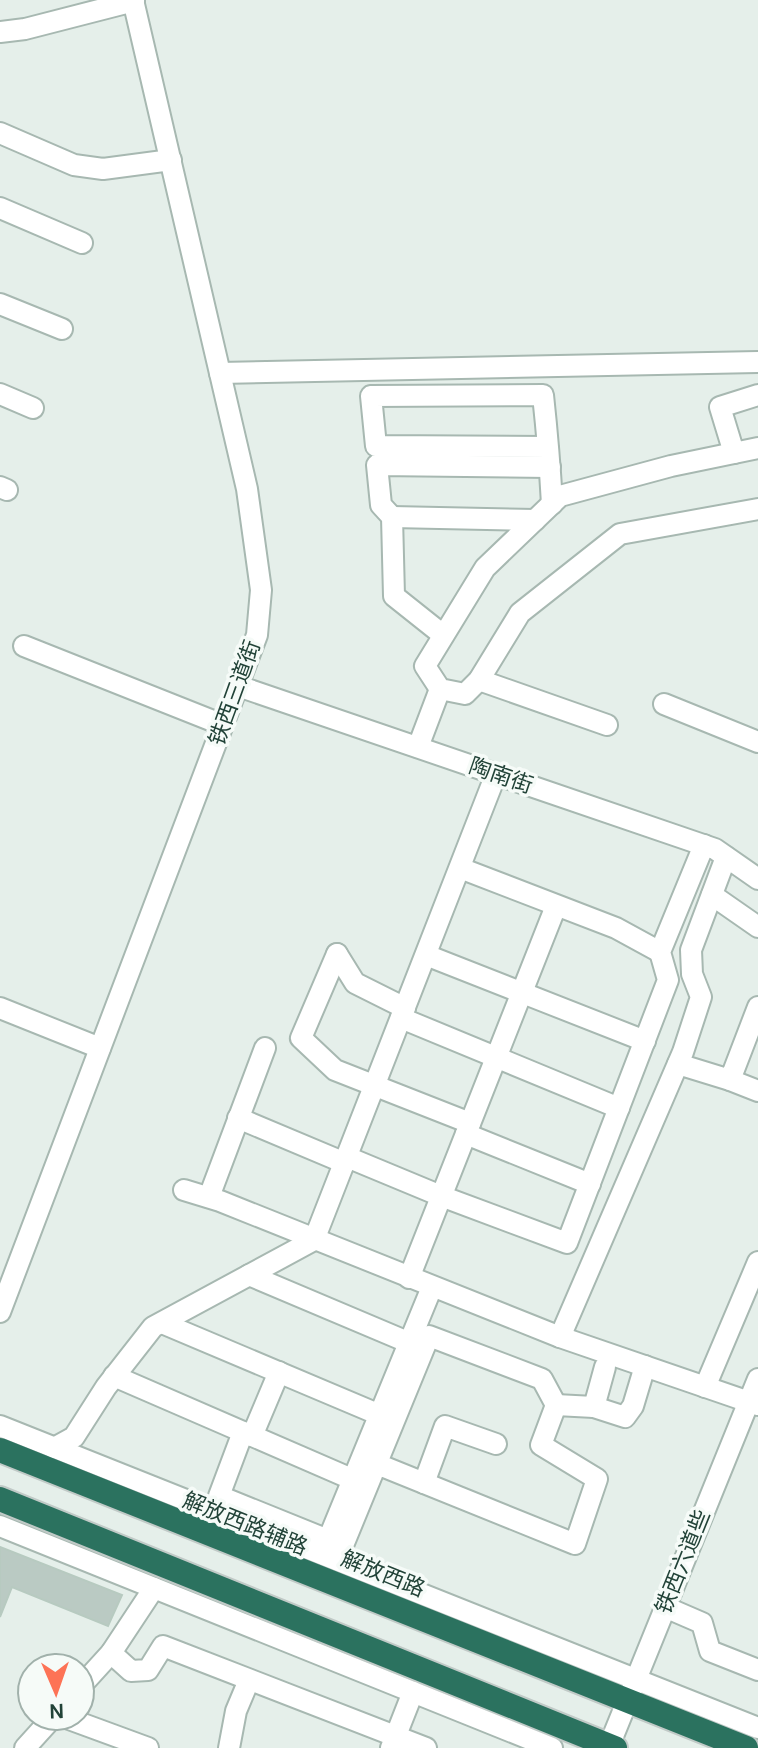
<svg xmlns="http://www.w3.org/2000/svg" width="758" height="1748" font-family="Karla,'Noto Sans SC',sans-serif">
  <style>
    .building { fill: #bacac3; stroke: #b7cac0; stroke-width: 2 }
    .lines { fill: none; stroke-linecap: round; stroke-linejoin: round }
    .minor-casing { stroke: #a7b8b1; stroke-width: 24 }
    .highway-casing { stroke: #c1cac7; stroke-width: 28 }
    .minor { stroke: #fff; stroke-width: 20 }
    .highway { stroke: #2b725f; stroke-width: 24 }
    .labels { text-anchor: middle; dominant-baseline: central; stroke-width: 7; stroke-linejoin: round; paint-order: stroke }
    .street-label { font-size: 22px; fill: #224338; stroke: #f6fbf8 }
  </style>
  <rect width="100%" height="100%" fill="#e5efea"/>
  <path class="building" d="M0 1547 122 1595 108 1626 12 1587 0 1617Z"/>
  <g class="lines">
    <g class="minor-casing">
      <g id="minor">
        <path d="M0 32 25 29 134 1"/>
        <path d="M0 133 74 165 103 169 171 160"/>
        <path d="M0 208 82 243"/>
        <path d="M0 304 62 329"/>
        <path d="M220 373 758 362"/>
        <path d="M0 394 33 408"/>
        <path d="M548 447 376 446 371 396 543 395C547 432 550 468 552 504"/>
        <path d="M758 448 671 466 560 496 485 568 425 666 440 689 465 694 479 680 520 613 620 534 758 509"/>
        <path d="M734 453 720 407 758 395"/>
        <path d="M0 487 7 490"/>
        <path d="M392 517 535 520"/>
        <path d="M443 635 394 596 392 517 381 505 377 465 550 467"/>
        <path d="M24 646 223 725"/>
        <path d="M479 680 607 725"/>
        <path d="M238 686 715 849 758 879"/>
        <path d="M664 704 758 742"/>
        <path d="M418 747 440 689"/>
        <path d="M460 868 616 928 660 952"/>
        <path d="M712 895 758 927"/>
        <path d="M337 954 301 1038 335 1070 470 1123"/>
        <path d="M337 954 355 983 405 1008"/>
        <path d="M426 955 645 1041"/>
        <path d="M0 1008 100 1048"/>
        <path d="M401 1018 619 1108"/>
        <path d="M678 1064 730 1080 758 1007"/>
        <path d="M730 1080 758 1091"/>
        <path d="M238 1118 345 1163"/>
        <path d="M466 1134 590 1184"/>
        <path d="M347 1157 441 1196 567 1243 668 980 660 952 704 845"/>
        <path d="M184 1190 220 1201 560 1337 758 1405"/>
        <path d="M209 1197 265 1048"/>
        <path d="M249 1275 410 1343"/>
        <path d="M409 1278 556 906"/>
        <path d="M0 1312 257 635 261 590 247 489 133 0"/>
        <path d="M162 1323 380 1415"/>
        <path d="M560 1337 683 1052 701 997 692 974 691 950 726 857"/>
        <path d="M114 1376 354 1480"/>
        <path d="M705 1387 758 1262"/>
        <path d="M556 1405 594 1407 625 1417 633 1406 645 1366"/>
        <path d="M594 1407 605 1367"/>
        <path d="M0 1426 758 1728"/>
        <path d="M243 1432 219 1496 328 1540 432 1287"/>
        <path d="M252 1436 279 1372"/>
        <path d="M54 1448 74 1437 106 1387 153 1327 314 1240 496 774"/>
        <path d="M424 1483 445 1426 496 1444"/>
        <path d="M0 1526 552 1748"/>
        <path d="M337 1560 429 1336 542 1379 556 1405 541 1445 597 1479 575 1544 377 1464"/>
        <path d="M665 1607 702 1623 710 1651 758 1670"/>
        <path d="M111 1653 131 1671 148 1670 163 1646 426 1748"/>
        <path d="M80 1687 111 1653 154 1588"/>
        <path d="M61 1716 148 1748"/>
        <path d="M609 1746 758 1379"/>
        <path d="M25 1748 54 1716"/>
        <path d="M229 1748 236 1711 249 1680"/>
        <path d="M391 1748 413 1692"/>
      </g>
    </g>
    <g class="highway-casing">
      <g id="highway">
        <path d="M0 1450 746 1748"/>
        <path d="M0 1499 615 1748"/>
      </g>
    </g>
    <use href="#minor" class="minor"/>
    <use href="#highway" class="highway"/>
  </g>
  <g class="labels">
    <g class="street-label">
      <text transform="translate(235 693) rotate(-70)">铁西三道街</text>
      <text transform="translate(501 776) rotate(19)">陶南街</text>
      <text transform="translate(245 1524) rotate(22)">解放西路辅路</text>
      <text transform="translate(683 1562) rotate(-68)">铁西六道些</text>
      <text transform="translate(383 1574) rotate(22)">解放西路</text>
    </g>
  </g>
  <g transform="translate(56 1692) rotate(178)"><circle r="38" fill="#f6fbf8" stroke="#a1b1ab" stroke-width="2"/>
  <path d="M0-6L14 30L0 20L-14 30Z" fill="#fd7356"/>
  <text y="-12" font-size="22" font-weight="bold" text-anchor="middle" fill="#224338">N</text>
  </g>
</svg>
